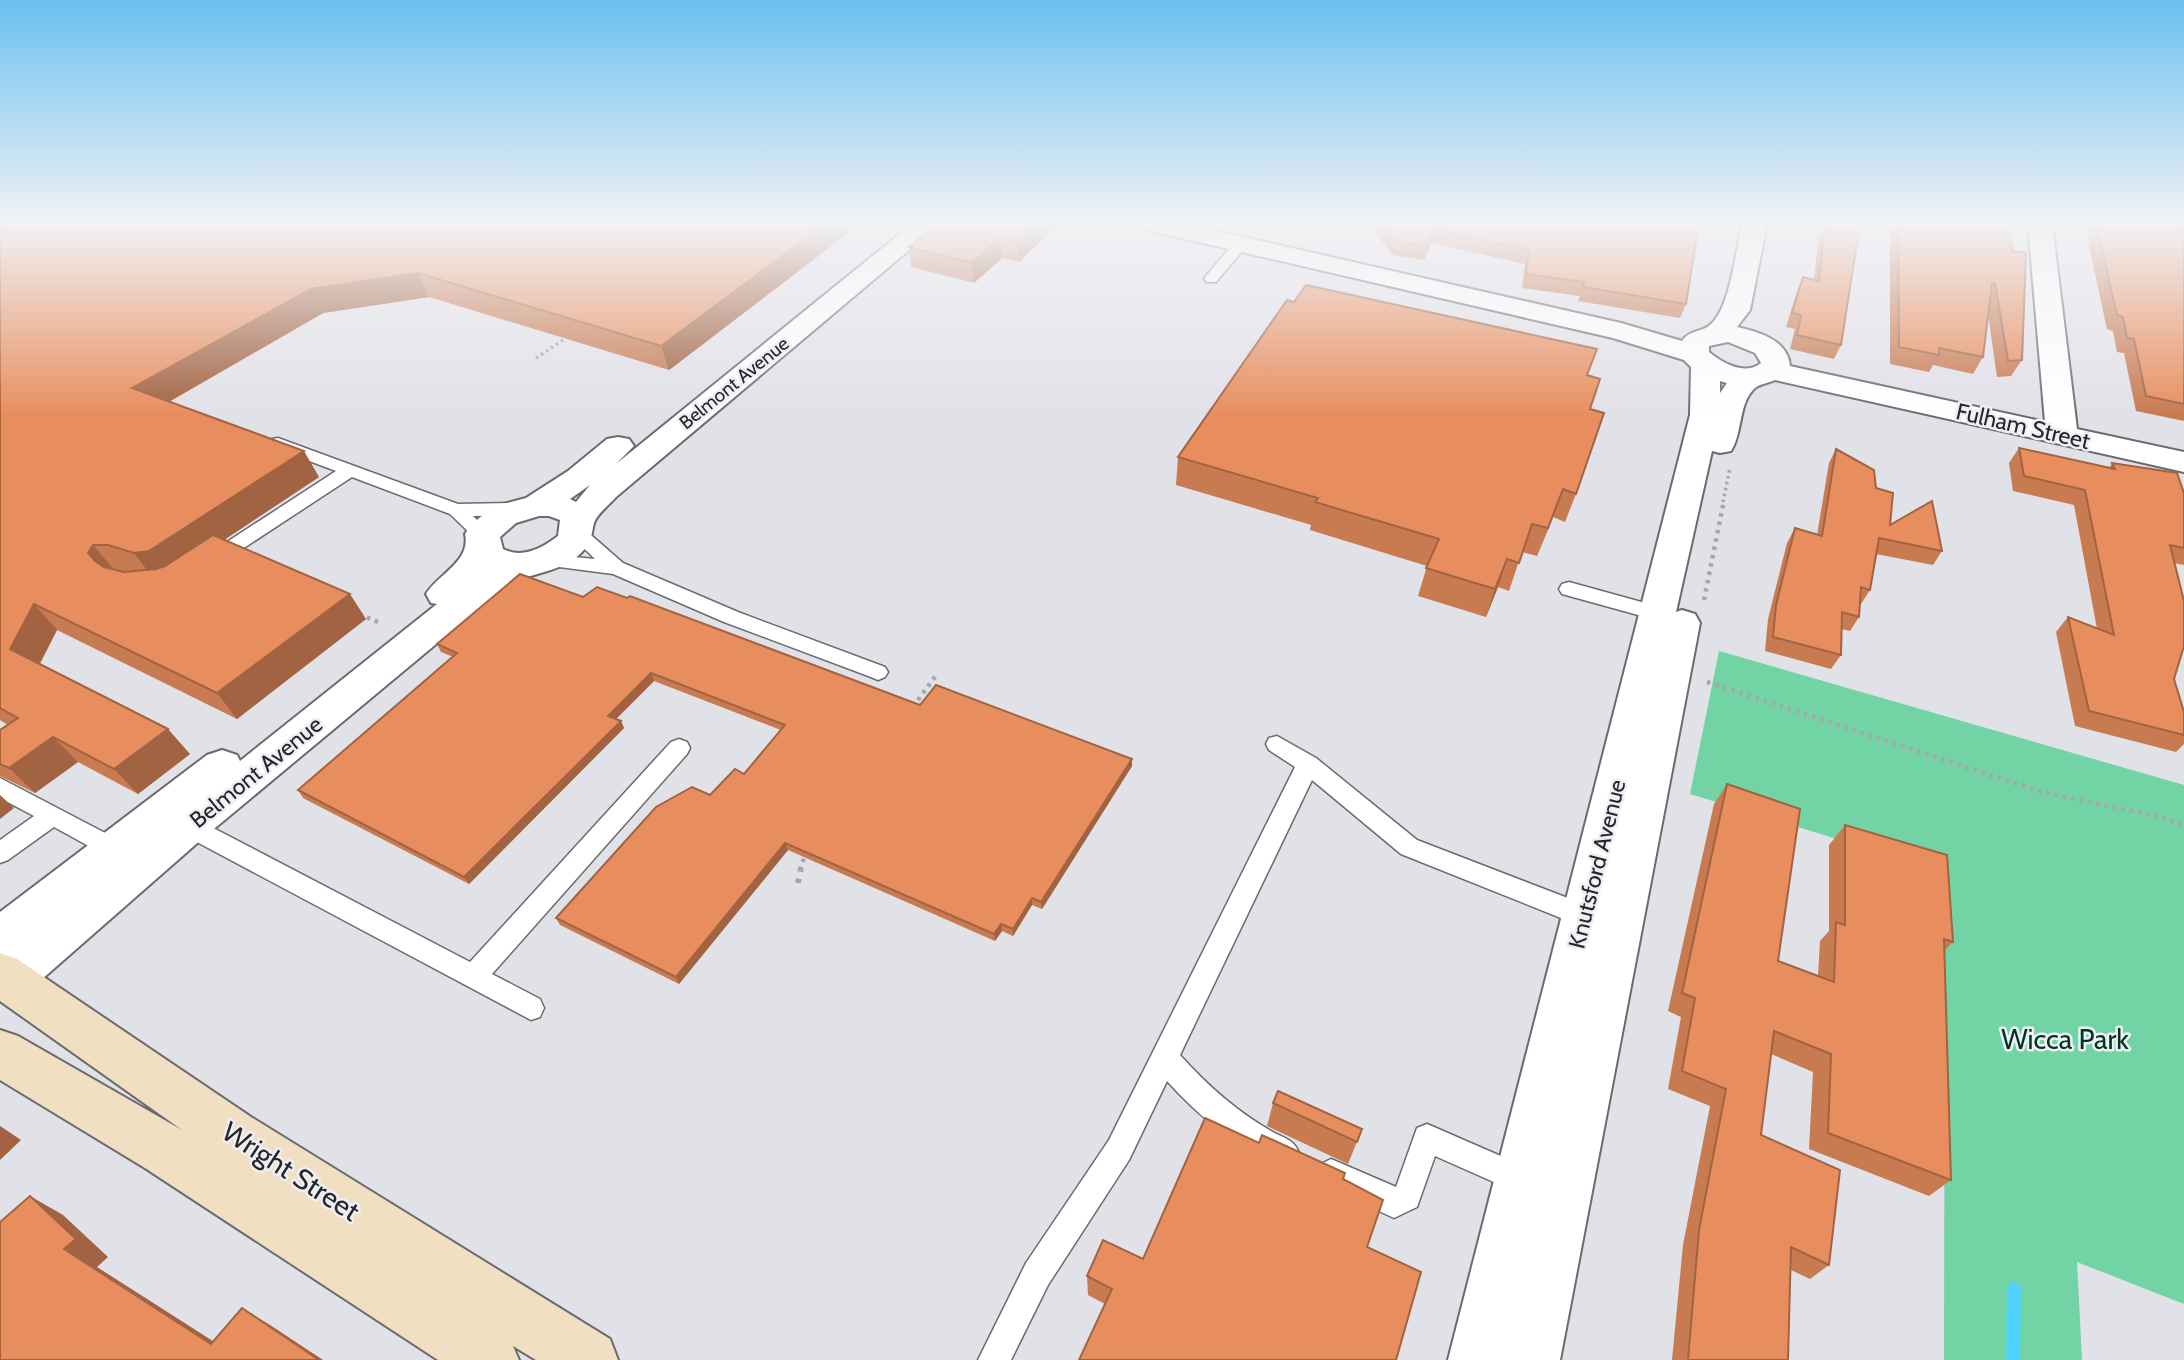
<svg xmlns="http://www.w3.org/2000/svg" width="2184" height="1360" font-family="Cabin,sans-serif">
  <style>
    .green { fill: #72d3a4 }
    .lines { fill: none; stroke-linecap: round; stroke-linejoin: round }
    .stream { stroke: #4fd3fc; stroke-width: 14 }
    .lane-casing { stroke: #6a6b71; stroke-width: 3 }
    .street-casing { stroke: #6a6b71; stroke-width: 4 }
    .secondary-casing { stroke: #6a6b71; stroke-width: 4 }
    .path-far2 { stroke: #a6a6ab; stroke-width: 3.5; stroke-dasharray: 2.5 3.5; stroke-linecap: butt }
    .path-far1 { stroke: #a6a6ab; stroke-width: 4.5; stroke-dasharray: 3.5 5; stroke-linecap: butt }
    .path { stroke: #a6a6ab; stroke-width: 6; stroke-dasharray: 4.5 7; stroke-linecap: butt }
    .lane { fill: #fff; fill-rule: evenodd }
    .street { fill: #fff; fill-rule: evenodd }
    .secondary { fill: #f1dfc2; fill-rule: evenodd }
    .wall { fill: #c87a51 }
    .shaded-wall { fill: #a26342 }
    .building { fill: #e88e5e; stroke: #a26342; stroke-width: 2 }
    .labels { text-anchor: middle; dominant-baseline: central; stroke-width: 5; stroke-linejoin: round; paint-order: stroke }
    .far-street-label { font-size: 19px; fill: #262628; stroke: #eeeff5 }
    .street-label { font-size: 23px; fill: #262628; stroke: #eeeff5 }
    .near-park-label { font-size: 28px; fill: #023420; stroke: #eeeff5 }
    .near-street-label { font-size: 28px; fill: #262628; stroke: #eeeff5 }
  </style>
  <rect width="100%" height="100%" fill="#e1e1e8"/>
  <path class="green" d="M1719 651 2184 785V1304L2077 1262 2082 1360H1944L1945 872 1690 794Z"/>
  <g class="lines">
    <path class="stream" d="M2013 1360 2014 1289"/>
    <g class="lane-casing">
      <g id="lane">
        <path d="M1239 242 1244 243V249L1216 282H1206L1204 279 1206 276 1234 243Z"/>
        <path d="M278 438 458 504 517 503 526 509 517 515 473 516 491 534 482 540 475 538 450 514 352 477 221 563H207L204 559 207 555 336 471 272 447 269 443 272 439Z"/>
        <path d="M577 527 584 529 623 563 738 612 885 667 888 672 885 677 878 680 871 677 724 622 613 574 536 564 533 560 536 556 543 554 595 559 568 533Z"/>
        <path d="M1569 582 1674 611 1677 616 1674 621 1667 623 1562 594 1559 589 1562 584Z"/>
        <path d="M1277 736 1316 758 1417 840 1599 910 1602 918 1599 926 1590 929 1581 926 1401 854 1312 780 1180 1055C1207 1085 1236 1111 1271 1131 1283 1138 1294 1139 1299 1153L1295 1163 1285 1167C1238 1148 1200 1118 1167 1081L1129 1160 1048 1285 1011 1360H978L1026 1263 1109 1140 1295 767 1269 750 1266 744 1269 738Z"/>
        <path d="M679 739 687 742 690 748 687 754 492 974 540 999 544 1008 540 1017 531 1020 180 833 176 826 180 819 188 816 196 819 470 962 671 742Z"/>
        <path d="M0 778 130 846 134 853 130 860 122 863 114 860 54 827 8 860 0 863V840L34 816 0 798Z"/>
        <path d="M1427 1124 1533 1170 1538 1180 1533 1190 1523 1195 1435 1156 1417 1207 1394 1218 1321 1184 1316 1174 1321 1164 1331 1159 1396 1187 1417 1128Z"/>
      </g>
    </g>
    <g class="street-casing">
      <g id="street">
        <path d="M912 224H940L616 497C610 504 597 514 594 523 591 535 592 542 582 552 563 572 530 573 507 585L203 838 25 994 8 1000 0 997V912L207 755 222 750 237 755 240 761 437 604 431 603 426 594C438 574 471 562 465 534L470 526 492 507 526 498 568 471 607 439 618 437 629 439 634 446 616 464ZM590 485 576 502 570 499ZM539 516H549L560 520 558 536C542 548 523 559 503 549L500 537 516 523Z"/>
        <path d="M1139 224H1186L1621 323 1682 341C1689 330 1702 332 1710 325 1730 309 1736 250 1742 224H1767L1750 310 1737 327C1759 332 1788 340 1790 366L2045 422 2028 224H2052L2077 429 2184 452V472L1775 380C1769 383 1759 384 1755 388 1738 403 1743 433 1731 451L1720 453 1712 451 1676 612 1682 610 1695 614 1700 623 1560 1360H1448L1690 415 1691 367 1684 360 1613 338 1151 231 1142 229ZM1728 342 1755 353 1761 363C1745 376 1722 363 1709 352V346ZM1720 381 1727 383 1720 393Z"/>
      </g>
    </g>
    <g class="secondary-casing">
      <path id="secondary" d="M0 953 17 959 251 1117 610 1339 618 1360H536L513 1346 519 1360H438L145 1168 0 1080V1030L18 1036 182 1130 0 1001Z"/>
    </g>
    <g class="path-far2">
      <path d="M536 358 563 340"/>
      <path d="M1723 502 1730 468"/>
    </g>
    <g class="path-far1">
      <path d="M1704 600 1724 500"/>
      <path d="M359 614 378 622"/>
      <path d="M1707 682 2042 792 2160 817 2184 825"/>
      <path d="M913 707 937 674"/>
      <path d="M800 870 806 852"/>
    </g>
    <path class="path" d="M798 883 801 868"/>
    <use href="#lane" class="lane"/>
    <use href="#street" class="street"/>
    <use href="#secondary" class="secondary"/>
  </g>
  <g class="wall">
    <path d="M0 224H860L669 370 429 297 323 313 169 402 319 477 224 540 366 619 237 719 57 630 40 664 190 754 138 794 78 762 35 793 0 776V730L8 725 0 720Z"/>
    <path d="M936 224H1059L1019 262 1002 258 974 283 911 267 909 247Z"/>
    <path d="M1343 224H1699L1686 304 1680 318 1578 301 1580 296 1522 288 1525 264 1431 243 1424 260 1393 255 1374 232 1342 225Z"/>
    <path d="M1820 224H1860L1841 345 1834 359 1790 349 1795 329 1786 327 1797 291 1803 277 1814 280Z"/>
    <path d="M1890 224H2008L2022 360 2011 376 1997 377 1988 314 1983 357 1973 374 1933 365 1929 372 1890 364Z"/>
    <path d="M2088 224H2184V421L2136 411 2124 353 2117 352 2113 331 2107 329 2089 246Z"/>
    <path d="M1587 375 1590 409 1576 494 1565 522 1553 517 1537 556 1522 552 1509 591 1498 587 1486 617 1418 596 1427 566 1310 530 1311 525 1176 485 1178 457Z"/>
    <path d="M2019 448 2109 468 2112 463 2184 493V565L2174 563V679L2184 735V744L2176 752 2075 726 2056 632 2068 617 2097 629 2074 505 2013 491 2009 463Z"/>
    <path d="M1836 449 1876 488 1890 525 1942 551 1933 565 1876 554 1870 590 1861 604H1860L1859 617 1850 631 1841 629V655L1831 669 1765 651 1768 619 1787 543 1795 528 1817 535 1829 463Z"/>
    <path d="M583 597 920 705 1132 766 1042 909 1032 905 1013 936 1002 931 995 941 788 850 679 984 560 925 556 918 710 795 744 774 781 730 654 681 616 719 621 721 624 728 469 884 303 798 298 790 453 657 441 652 437 644Z"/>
    <path d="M1727 784 1778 961 1818 976 1820 941 1829 931V845L1845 825 1953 942 1945 950 1951 1180 1929 1196 1809 1149 1813 1072 1771 1054 1761 1135 1829 1265 1810 1279 1791 1270 1788 1360H1672L1683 1245 1710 1106 1668 1089 1681 1017 1668 1011 1714 804Z"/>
    <path d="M1273 1103 1362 1129 1348 1164 1267 1126Z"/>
    <path d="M1259 1143 1345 1173 1105 1304 1088 1295 1087 1276 1143 1259Z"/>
  </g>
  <g class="shaded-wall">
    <path d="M825 224H860L669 370 661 346Z"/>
    <path d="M1037 224H1059L1019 262 1018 242Z"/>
    <path d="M1434 229 1431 243 1424 260 1427 247Z"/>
    <path d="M1001 238 1002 258 974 283 972 263Z"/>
    <path d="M418 273 429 297 323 313 149 413 132 388 311 289Z"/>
    <path d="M304 451 319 477 168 577 154 579 134 553Z"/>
    <path d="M1563 489 1553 517 1537 556 1548 528Z"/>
    <path d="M93 545 114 570 108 578 88 553Z"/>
    <path d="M1507 559 1498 587 1486 617 1495 589Z"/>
    <path d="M350 594 366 619 237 719 217 693Z"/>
    <path d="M34 604 57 630 34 674 10 649Z"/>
    <path d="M651 673 654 681 611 724 608 716Z"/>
    <path d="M621 721 624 728 469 884 464 877Z"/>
    <path d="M168 729 190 754 138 794 114 769Z"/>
    <path d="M53 737 78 762 35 793 9 768Z"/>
    <path d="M1132 759V766L1042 909 1041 902Z"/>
    <path d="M0 795 14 808 0 819Z"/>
    <path d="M785 843 788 850 679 984 676 977Z"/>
    <path d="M1032 898V905L1013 936V929Z"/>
    <path d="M1001 924 1002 931 995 941 994 934Z"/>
    <path d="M0 1126 21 1140 0 1160Z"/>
    <path d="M30 1196 63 1215 108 1257 97 1267 241 1359 211 1344 64 1249Z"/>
    <path d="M242 1308 270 1325 323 1360H319Z"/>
  </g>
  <g class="building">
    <path d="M0 224H825L661 346 418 273 311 289 132 388 304 451 149 551 134 553 108 545H93L88 553 95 561 104 567 124 572 156 569 165 566 213 535 350 594 217 693 34 604 10 649 168 729 114 769 53 737 9 768 0 764V730L18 718 0 708Z"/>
    <path d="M936 224H1037L1018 242 1001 238 972 263 909 247Z"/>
    <path d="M1382 224H1699L1686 304 1583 287 1584 282 1526 274 1529 250 1434 229 1427 247 1396 241Z"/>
    <path d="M1825 224H1860L1841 345 1797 335 1801 315 1792 313 1803 277 1819 281Z"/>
    <path d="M1898 224H2008L2013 251 2026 253 2022 360 2008 361 1995 283H1992L1983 357 1939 348V355L1899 347Z"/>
    <path d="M2097 224H2184V404L2146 396 2134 339 2127 338 2123 317 2117 315 2098 232Z"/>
    <path d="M1306 285 1597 349 1587 375 1600 379 1590 409 1604 413 1576 494 1563 489 1548 528 1532 524 1519 563 1507 559 1495 589 1426 568 1439 539 1315 502 1318 498 1178 457 1287 300 1294 302Z"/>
    <path d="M2019 448 2115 469 2112 463 2177 473 2184 493V548L2170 545 2184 601V646L2174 679 2184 712V735L2089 711 2068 617 2114 635 2085 490 2024 476Z"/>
    <path d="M1836 449 1874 470 1876 488 1893 493 1890 525 1932 501 1942 551 1879 538 1870 590 1861 587 1859 617 1842 612 1841 655 1773 637 1776 605 1795 528 1822 536Z"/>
    <path d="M520 574 583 597 597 587 627 598 630 596 920 705 936 685 1132 759 1041 902 1032 898 1013 929 1001 924 994 934 785 843 676 977 556 918 656 807 692 787 710 795 735 769 744 774 785 725 651 673 608 716 621 721 464 877 298 790 457 653 437 644Z"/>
    <path d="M1727 784 1800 809 1778 961 1834 982 1836 922 1845 925V825L1947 855 1953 942 1944 939 1951 1180 1828 1133 1831 1054 1774 1031 1761 1135 1840 1170 1829 1265 1791 1247 1788 1360H1688L1699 1230 1726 1089 1682 1071 1695 998 1682 993Z"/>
    <path d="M1278 1091 1362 1129 1357 1142 1273 1103Z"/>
    <path d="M1205 1118 1259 1143 1262 1135 1345 1173 1343 1179 1383 1200 1367 1247 1421 1272 1396 1360H1079L1112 1289 1087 1276 1103 1240 1143 1259Z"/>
    <path d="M30 1196 76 1239 64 1249 211 1344 242 1308 319 1360H0V1222Z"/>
  </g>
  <linearGradient id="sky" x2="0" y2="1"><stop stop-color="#6bc0f0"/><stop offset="0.54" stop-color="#f2f2f5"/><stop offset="1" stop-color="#f2f2f5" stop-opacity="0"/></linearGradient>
  <rect width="2184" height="415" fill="url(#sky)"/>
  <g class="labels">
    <g class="far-street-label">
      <text transform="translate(734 383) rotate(-39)">Belmont Avenue</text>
    </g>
    <g class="street-label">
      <text transform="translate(2023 426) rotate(13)">Fulham Street</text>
      <text transform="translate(256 772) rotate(-39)">Belmont Avenue</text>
      <text transform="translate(1597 864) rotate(-76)">Knutsford Avenue</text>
    </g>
    <g class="near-park-label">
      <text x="2065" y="1039">Wicca Park</text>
    </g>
    <g class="near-street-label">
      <text transform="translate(291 1171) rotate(33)">Wright Street</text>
    </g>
  </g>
</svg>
